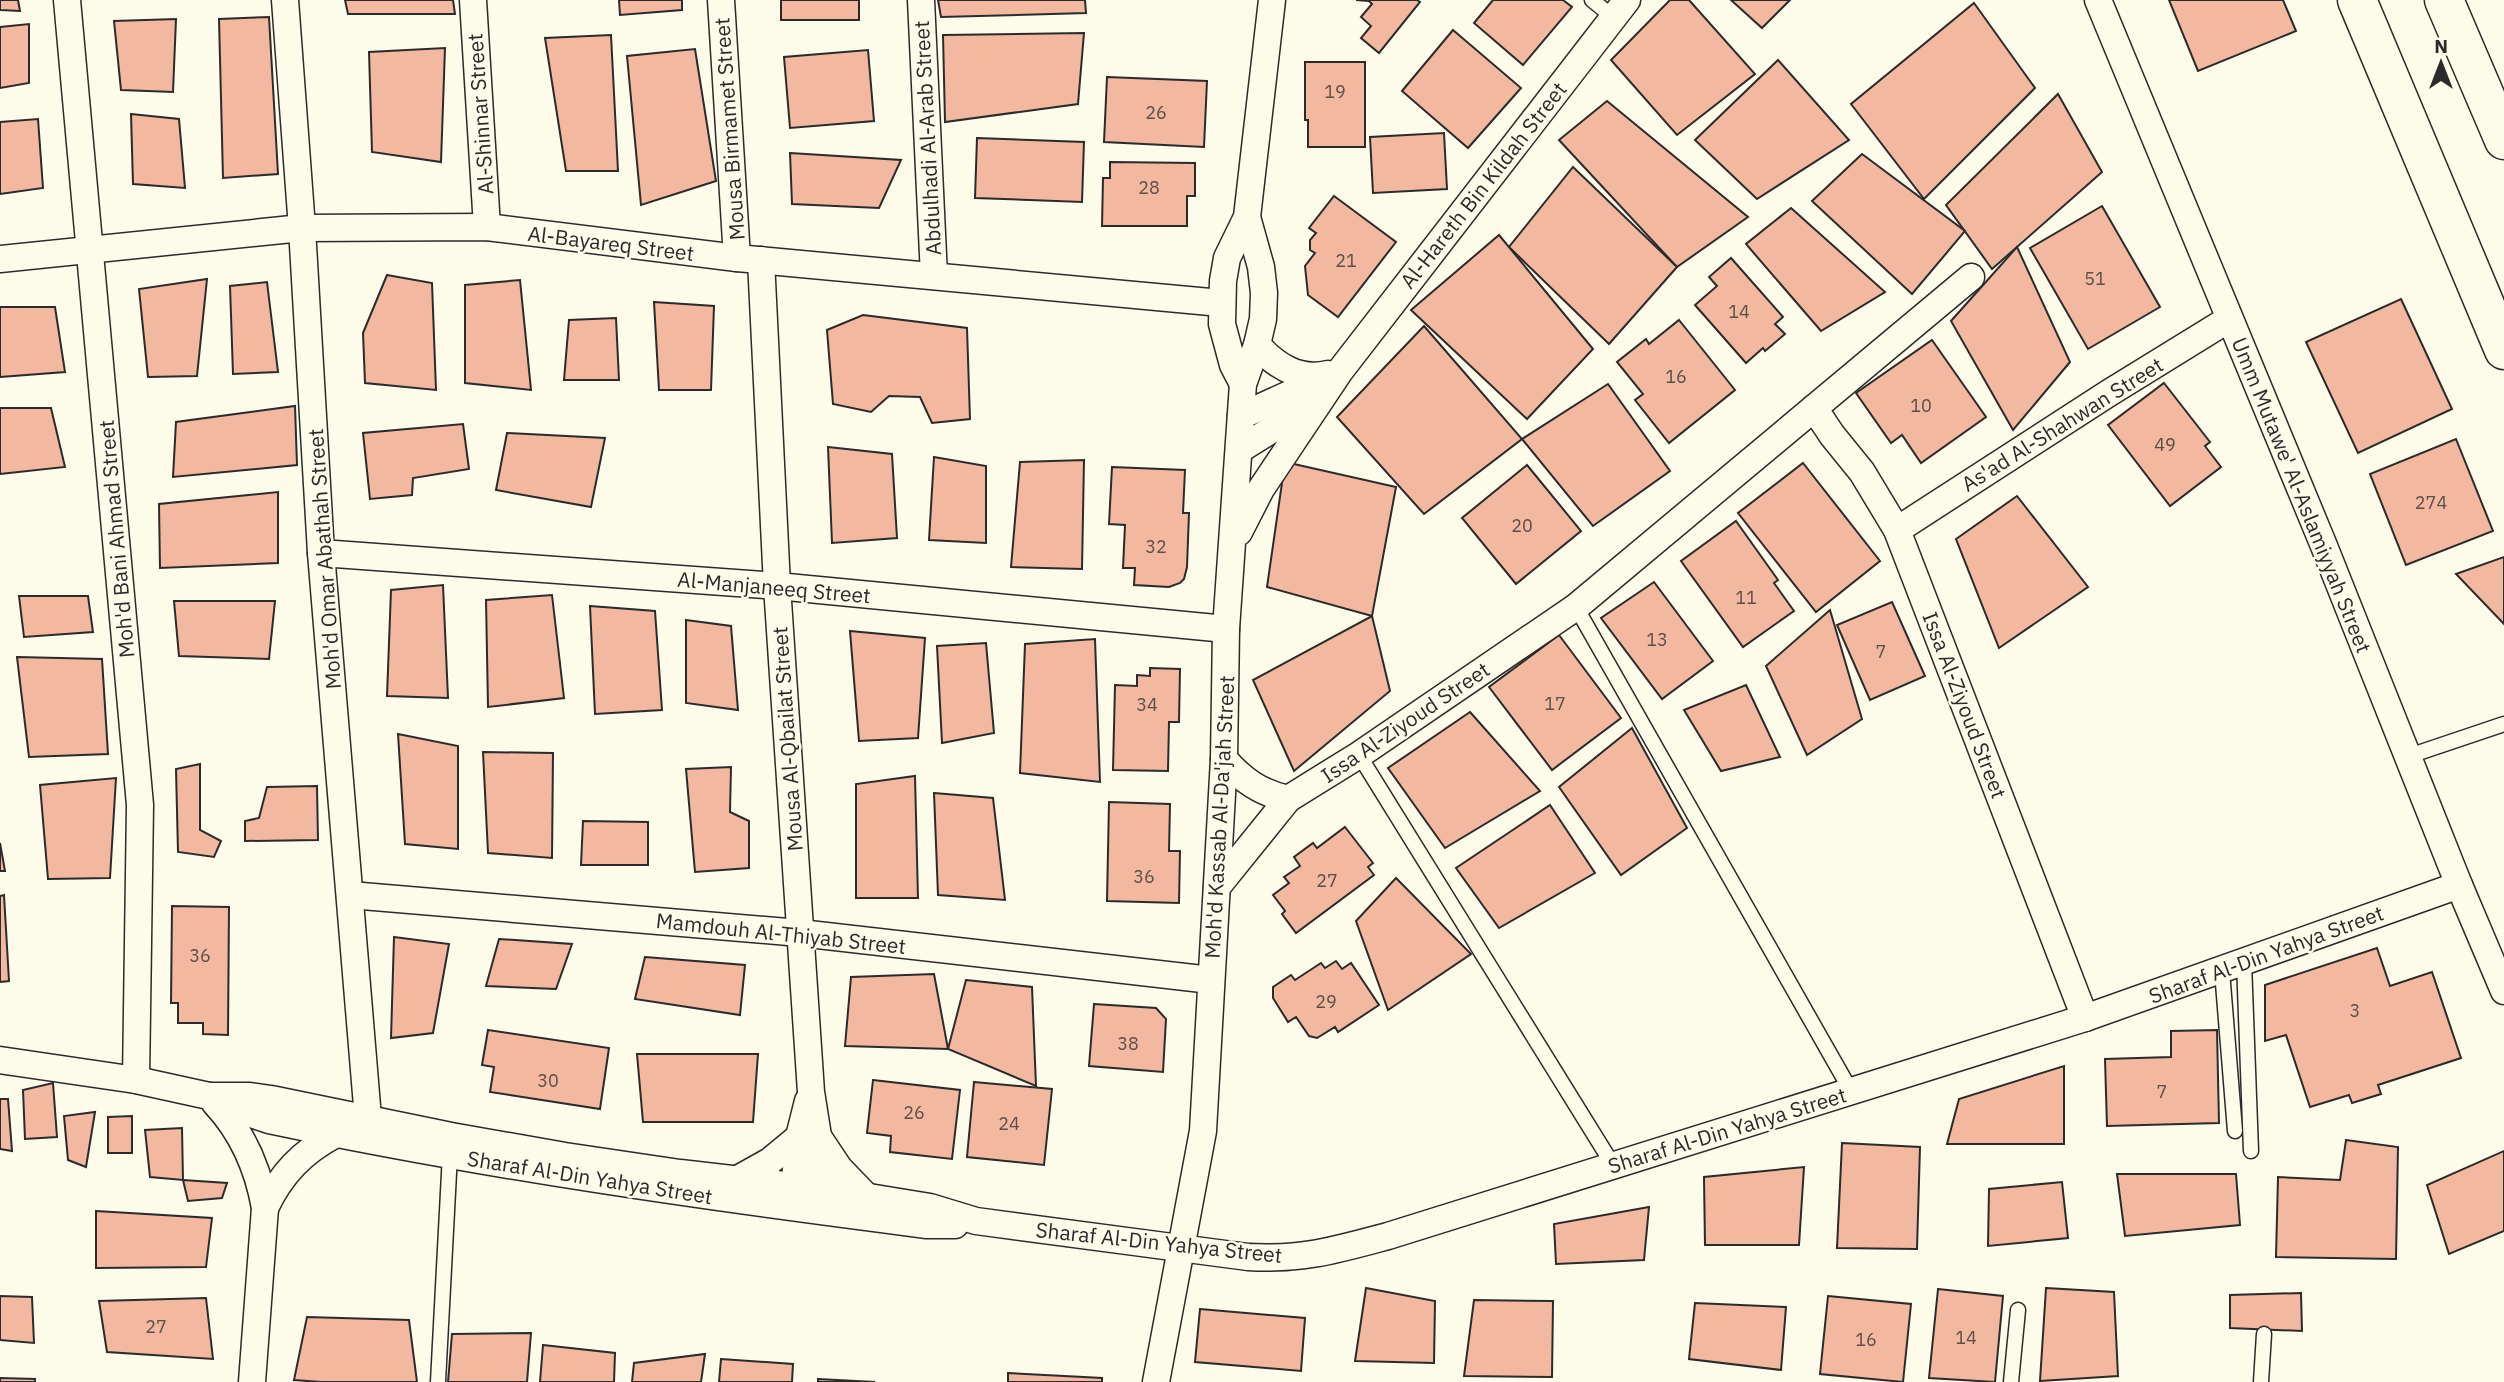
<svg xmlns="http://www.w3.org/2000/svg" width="2504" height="1382" font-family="'IBM Plex Sans',sans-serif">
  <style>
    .building { fill: #f2b8a0; stroke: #2b2b2b; stroke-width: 2 }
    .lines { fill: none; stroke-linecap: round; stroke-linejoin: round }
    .lane-casing { stroke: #2b2b2b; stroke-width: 17 }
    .street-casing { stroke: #2b2b2b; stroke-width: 29 }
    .highway-casing { stroke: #2b2b2b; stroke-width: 41 }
    .lane { stroke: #fdfbea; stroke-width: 14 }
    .street { stroke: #fdfbea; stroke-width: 26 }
    .highway { stroke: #fdfbea; stroke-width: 38 }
    .labels { text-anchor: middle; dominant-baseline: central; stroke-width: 5; stroke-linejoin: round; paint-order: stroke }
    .number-label { font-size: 18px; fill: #5d4e48 }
    .street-label { font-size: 21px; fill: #2b2b2b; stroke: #fdfbea }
  </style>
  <rect width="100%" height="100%" fill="#fdfbea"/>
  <g class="building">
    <path d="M0 0H18L20 11 0 10Z"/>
    <path d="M345 0H453L455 14H348Z"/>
    <path d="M619 0H682V10L620 15Z"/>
    <rect x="781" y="0" width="78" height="20"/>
    <path d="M938 0H1085L1086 13 941 17Z"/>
    <path d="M1356 0H1417L1420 2 1379 53 1361 38 1371 26 1361 17 1372 4 1369 1Z"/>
    <path d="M1493 0H1563L1572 7 1523 65 1474 23Z"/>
    <path d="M1670 0H1689L1755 74 1677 135 1611 60Z"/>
    <path d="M1731 0H1790L1762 28Z"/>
    <path d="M2169 0H2283L2296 31 2198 71Z"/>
    <path d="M1974 3 2035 88 1924 199 1851 104Z"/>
    <path d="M269 17 278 174 223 178 219 19Z"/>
    <path d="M176 19 173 92 121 90 114 21Z"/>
    <path d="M29 24V83L0 88V27Z"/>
    <path d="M1453 30 1521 88 1468 148 1402 91Z"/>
    <path d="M1084 33 1078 104 945 122 943 35Z"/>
    <path d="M611 35 618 171H566L545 38Z"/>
    <path d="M445 48 441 162 372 152 369 52Z"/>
    <path d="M695 49 716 181 641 205 627 56Z"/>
    <path d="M868 50 874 121 790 128 784 57Z"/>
    <path d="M1778 60 1849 140 1757 199 1695 140Z"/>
    <path d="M1305 62H1365V147H1308V120H1305Z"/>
    <path d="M1107 77 1207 81 1204 147 1104 142Z"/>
    <path d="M2058 94 2102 172 1992 269 1946 205Z"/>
    <path d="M1607 101 1748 217 1677 267 1559 140Z"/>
    <path d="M131 114 179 119 185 188 133 184Z"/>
    <path d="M38 119 43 188 0 194V122Z"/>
    <path d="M1444 133 1447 189 1373 193 1370 137Z"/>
    <path d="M977 138 1084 142 1082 202 975 198Z"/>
    <path d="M790 153 901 160 879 208 792 204Z"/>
    <path d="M1862 154 1965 231 1912 294 1812 201Z"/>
    <path d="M1110 162 1195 163V196H1187V226H1102L1103 178H1110Z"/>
    <path d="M1573 167 1677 267 1609 344 1509 247Z"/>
    <path d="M1334 196 1396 242 1338 317 1308 295 1305 266 1315 253 1310 250V240L1316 233 1309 228Z"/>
    <path d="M2102 206 2160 307 2088 349 2030 248Z"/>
    <path d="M1791 208 1885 292 1821 331 1746 244Z"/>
    <path d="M1499 235 1593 349 1527 419 1411 310Z"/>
    <path d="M2017 247 2070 362 2013 430 1951 321Z"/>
    <path d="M1731 258 1783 317 1775 324 1785 334 1765 351 1763 348 1746 363 1695 305 1717 286 1709 277Z"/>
    <path d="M387 275 432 283 436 390 365 383 363 333Z"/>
    <path d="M207 279 197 376 148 377 139 289Z"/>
    <path d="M520 280 531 390 465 383V285Z"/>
    <path d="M267 282 278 372 233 374 230 286Z"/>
    <path d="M2401 299 2452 409 2358 453 2306 342Z"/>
    <path d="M654 302 714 306 711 390H659Z"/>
    <path d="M0 307H55L65 372 0 377Z"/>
    <path d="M863 315 967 328 970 419 932 423 920 397 889 396 871 412 833 404 827 330Z"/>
    <path d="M616 318 619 380H564L569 320Z"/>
    <path d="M1679 320 1735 390 1669 443 1635 400 1643 394 1617 362 1646 339 1649 344Z"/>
    <path d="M1424 326 1522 439 1424 514 1337 417Z"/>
    <path d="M1932 340 1986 417 1921 463 1902 435 1891 443 1856 393Z"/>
    <path d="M2164 383 2210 442 2205 446 2221 467 2170 506 2108 425Z"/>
    <path d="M1608 384 1670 471 1593 526 1522 439Z"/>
    <path d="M295 406 297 465 173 477 176 422Z"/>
    <path d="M0 408H51L65 467 0 474Z"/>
    <path d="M463 424 469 469 413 478 412 495 370 499 363 433Z"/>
    <path d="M507 433 605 438 591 507 496 490Z"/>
    <path d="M2456 439 2493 531 2406 565 2370 474Z"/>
    <path d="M828 447 892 454 897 538 832 543Z"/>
    <path d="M934 457 986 466V543L929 540Z"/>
    <path d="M1084 460 1082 569 1011 567 1020 462Z"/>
    <path d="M1285 462 1396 487 1372 616 1267 587Z"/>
    <path d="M1803 463 1880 561 1816 612 1738 513Z"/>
    <path d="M1527 465 1581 531 1516 584 1462 518Z"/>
    <path d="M1112 467 1185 470 1183 513H1189L1187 567 1184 579 1180 583 1169 587 1134 585 1135 568H1123L1125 525 1109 524Z"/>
    <path d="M278 492V563L160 568 159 504Z"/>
    <path d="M2017 496 2088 587 1999 648 1956 539Z"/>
    <path d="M1736 521 1778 580 1774 583 1794 611 1743 647 1681 561Z"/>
    <path d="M2504 557V624L2456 574Z"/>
    <path d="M1654 582 1713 661 1662 699 1601 618Z"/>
    <path d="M443 585 448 698 387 696 391 590Z"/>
    <path d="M552 595 564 698 488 707 486 600Z"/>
    <path d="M19 596H88L93 632 24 637Z"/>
    <path d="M174 601H275L269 659 179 656Z"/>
    <path d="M1892 602 1925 676 1870 700 1837 625Z"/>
    <path d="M590 606 655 611 662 710 595 714Z"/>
    <path d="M1830 610 1862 719 1807 755 1766 666Z"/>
    <path d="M1372 616 1390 691 1294 771 1253 680Z"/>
    <path d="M686 620 731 626 738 710 686 703Z"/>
    <path d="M850 631 925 638 918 738 859 741Z"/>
    <path d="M1559 635 1621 718 1552 770 1489 687Z"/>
    <path d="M1095 639 1100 782 1020 773 1025 644Z"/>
    <path d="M986 643 994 733 942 743 937 646Z"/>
    <path d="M17 657 102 659 108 754 29 757Z"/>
    <path d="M1150 668 1180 669 1179 722H1169L1168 771 1113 770 1115 685 1137 686V675L1150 676Z"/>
    <path d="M1746 685 1780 757 1721 771 1684 710Z"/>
    <path d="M1470 712 1540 791 1445 848 1388 768Z"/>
    <path d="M1632 728 1687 828 1621 875 1559 787Z"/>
    <path d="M398 734 458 746V849L405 844Z"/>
    <path d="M483 752 553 753 552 858 488 853Z"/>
    <path d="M200 764V830L221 841 214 857 178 852 176 769Z"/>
    <path d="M731 767 730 812 749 821V868L695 872 686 769Z"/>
    <path d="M915 776 918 898H856V784Z"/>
    <path d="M116 778 110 878 48 879 40 785Z"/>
    <path d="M317 786 318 840 245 841V821L259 818 267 787Z"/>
    <path d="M934 793 993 798 1005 900 938 895Z"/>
    <path d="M1109 802 1170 804 1169 851H1180L1179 903 1107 901Z"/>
    <path d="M1550 805 1595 873 1499 928 1456 868Z"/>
    <path d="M583 821 648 822V865H581Z"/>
    <path d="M1345 827 1373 863 1368 867 1374 875 1296 933 1282 914 1285 911 1273 895 1289 883 1284 877 1300 866 1294 857 1313 843 1317 848Z"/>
    <path d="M0 843 5 871H0Z"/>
    <path d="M1396 878 1471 954 1388 1010 1356 921Z"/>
    <path d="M4 895 9 981 0 982V896Z"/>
    <path d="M172 906 229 907 228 1035 203 1034V1023H178V1003H171Z"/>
    <path d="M394 937 449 944 433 1033 391 1038Z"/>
    <path d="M499 939 572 944 556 989 486 986Z"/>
    <path d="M2377 948 2390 986 2432 972 2461 1058 2378 1085 2381 1094 2352 1103 2349 1095 2310 1107 2286 1035 2265 1041V985Z"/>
    <path d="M645 957 745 965 740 1015 635 999Z"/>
    <path d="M1336 961 1342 969 1351 963 1379 1005 1338 1032 1335 1027 1317 1038 1309 1036 1296 1017 1288 1022 1273 998V987L1291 975 1295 980 1321 963 1325 968Z"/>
    <path d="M934 974 948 1049 845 1046 851 977Z"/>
    <path d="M966 980 1032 987 1036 1086 948 1049Z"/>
    <path d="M1094 1004 1156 1008 1166 1019 1163 1072 1089 1066Z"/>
    <path d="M488 1030 609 1048 600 1109 490 1092 494 1067 482 1065Z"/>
    <path d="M2217 1030 2219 1123 2107 1126 2105 1059 2171 1057V1031Z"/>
    <path d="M637 1054H758L753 1122H643Z"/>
    <path d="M2064 1066V1144H1947L1959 1099Z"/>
    <path d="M873 1080 960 1090 952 1159 890 1152 891 1136 867 1133Z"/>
    <path d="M974 1082 1052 1089 1044 1165 967 1157Z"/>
    <path d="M53 1083 57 1137 25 1139 23 1090Z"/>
    <path d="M0 1099H8L12 1151 0 1149Z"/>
    <path d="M95 1112 86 1167 68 1160 64 1116Z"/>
    <path d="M132 1116V1153H108V1117Z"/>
    <path d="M182 1128 183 1180 150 1177 145 1130Z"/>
    <path d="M2346 1140 2398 1147 2396 1259 2276 1257 2278 1177 2340 1180Z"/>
    <path d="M1842 1143 1920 1147 1917 1249 1837 1248Z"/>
    <path d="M2504 1151V1231L2449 1254 2427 1185Z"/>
    <path d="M1804 1167 1799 1245H1705L1704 1177Z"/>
    <path d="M2117 1174H2236L2240 1225 2125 1236Z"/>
    <path d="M183 1180 227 1183 222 1198 188 1201Z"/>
    <path d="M2062 1182 2068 1238 1988 1246 1989 1189Z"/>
    <path d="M1649 1207 1644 1260 1556 1264 1554 1224Z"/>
    <path d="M96 1211 212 1218 206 1267 96 1268Z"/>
    <path d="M1366 1288 1435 1301 1434 1363 1355 1361Z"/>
    <path d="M2046 1288 2114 1292 2118 1376 2040 1381Z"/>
    <path d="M1938 1289 2003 1296 1995 1382 1929 1378Z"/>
    <path d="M2301 1293 2302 1331 2230 1328V1295Z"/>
    <path d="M0 1296 32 1297 34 1343 0 1340Z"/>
    <path d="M1828 1296 1911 1304 1903 1382 1820 1374Z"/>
    <path d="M206 1298 213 1359 107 1352 99 1301Z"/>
    <path d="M1474 1300 1553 1301 1552 1377 1464 1376Z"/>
    <path d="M1695 1303 1786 1307 1781 1370 1689 1359Z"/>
    <path d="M1200 1309 1305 1318 1301 1371 1195 1362Z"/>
    <path d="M307 1317 409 1320 417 1382H321L294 1380Z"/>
    <path d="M531 1333 527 1382H448L452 1334Z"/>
    <path d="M543 1345 615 1353 614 1382H540Z"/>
    <path d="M705 1354 701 1382H632L634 1363Z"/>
    <path d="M721 1359 793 1364 792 1382H719Z"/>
    <path d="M1008 1373 1102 1378V1382H1008Z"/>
    <path d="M0 1378 35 1379V1382H0Z"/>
    <path d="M818 1379 875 1382H818Z"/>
  </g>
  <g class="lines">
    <g class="lane-casing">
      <g id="lane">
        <path d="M1592 0 1613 17"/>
        <path d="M1576 607 1851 1091"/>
        <path d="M1359 755 1613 1165"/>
        <path d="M2409 756 2504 724"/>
        <path d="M2244 962 2251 1151"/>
        <path d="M2222 971 2235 1131"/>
        <path d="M438 1382 450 1154"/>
        <path d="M2011 1382 2018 1310"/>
        <path d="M2261 1382 2264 1334"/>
      </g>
    </g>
    <g class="street-casing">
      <g id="street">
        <path d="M67 0 140 805 136 1080"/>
        <path d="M285 0 302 228 321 553 368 1118"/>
        <path d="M473 0 487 227"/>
        <path d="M721 0 737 258"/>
        <path d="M921 0 934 276"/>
        <path d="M2098 0 2324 546 2459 885 2504 991"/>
        <path d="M0 259 302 228 487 227 737 258 1221 303"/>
        <path d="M761 260 777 586 811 1092 818 1136 820 1205"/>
        <path d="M1257 345C1276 366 1299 381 1328 374"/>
        <path d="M1243 384 1233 365 1222 324 1223 281 1227 258 1247 217 1272 0"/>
        <path d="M1814 408 1832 435 1862 472 1897 530 2085 1018"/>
        <path d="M1241 416 1325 378"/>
        <path d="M1239 450 1287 420 1310 403"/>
        <path d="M1897 530 2109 393 2229 319"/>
        <path d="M1239 532 1261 489 1340 371 1627 0"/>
        <path d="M321 553 777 586 1226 629"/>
        <path d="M1224 759C1242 780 1261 793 1288 799"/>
        <path d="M1217 887 1288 799 1359 755 1576 607 1971 277"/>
        <path d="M350 895 800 933 1211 980"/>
        <path d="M0 1060 136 1080 209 1096 239 1110 269 1120C487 1166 707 1197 927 1225H955"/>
        <path d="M209 1096H250L271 1099 451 1136 565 1156 680 1173 820 1189 930 1207 976 1221 1248 1257C1303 1260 1336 1250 1388 1236L2085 1018 2459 885"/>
        <path d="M215 1103C243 1133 258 1168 265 1208L252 1382"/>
        <path d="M819 1138 839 1168 866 1196"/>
        <path d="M736 1180 770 1161 799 1137"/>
        <path d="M793 1201 799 1137 808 1101"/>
        <path d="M265 1208C281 1174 302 1152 336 1134"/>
        <path d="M1156 1382 1203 1131 1224 759 1226 629 1243 384 1257 345 1263 319 1264 293 1261 267 1247 217"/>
      </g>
    </g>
    <g class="highway-casing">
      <g id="highway">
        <path d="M2357 0 2504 350"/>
        <path d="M2444 0 2504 140"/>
      </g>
    </g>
    <use href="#lane" class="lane"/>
    <use href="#street" class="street"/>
    <use href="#highway" class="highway"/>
  </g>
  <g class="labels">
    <g class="number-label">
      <text x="1335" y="91">19</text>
      <text x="1156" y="112">26</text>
      <text x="1149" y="187">28</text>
      <text x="1346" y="260">21</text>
      <text x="2095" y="278">51</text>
      <text x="1739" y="311">14</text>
      <text x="1676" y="376">16</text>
      <text x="1921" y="405">10</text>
      <text x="2165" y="444">49</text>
      <text x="2431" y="502">274</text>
      <text x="1522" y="525">20</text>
      <text x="1156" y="546">32</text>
      <text x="1746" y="597">11</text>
      <text x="1657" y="639">13</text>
      <text x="1881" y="651">7</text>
      <text x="1555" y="703">17</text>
      <text x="1147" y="704">34</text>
      <text x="1144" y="876">36</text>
      <text x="1327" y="880">27</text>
      <text x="200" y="955">36</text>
      <text x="1326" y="1001">29</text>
      <text x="2355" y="1010">3</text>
      <text x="1128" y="1043">38</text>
      <text x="548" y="1080">30</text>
      <text x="2162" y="1091">7</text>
      <text x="914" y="1112">26</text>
      <text x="1009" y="1123">24</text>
      <text x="156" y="1326">27</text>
      <text x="1966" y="1337">14</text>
      <text x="1866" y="1339">16</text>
    </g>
    <g class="street-label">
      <text transform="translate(480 114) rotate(-94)">Al-Shinnar Street</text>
      <text transform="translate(729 129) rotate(-94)">Mousa Birmamet Street</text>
      <text transform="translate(927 138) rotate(-93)">Abdulhadi Al-Arab Street</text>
      <text transform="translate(1483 185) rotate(-52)">Al-Hareth Bin Kildah Street</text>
      <text transform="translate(611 243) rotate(7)">Al-Bayareq Street</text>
      <text transform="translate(2062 424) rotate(-32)">As'ad Al-Shahwan Street</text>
      <text transform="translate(2302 495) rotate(68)">Umm Mutawe' Al-Aslamiyyah Street</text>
      <text transform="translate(116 539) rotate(-95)">Moh'd Bani Ahmad Street</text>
      <text transform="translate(324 559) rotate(-94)">Moh'd Omar Abathah Street</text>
      <text transform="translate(774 587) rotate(5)">Al-Manjaneeq Street</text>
      <text transform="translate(1965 705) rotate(69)">Issa Al-Ziyoud Street</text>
      <text transform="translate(1405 722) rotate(-34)">Issa Al-Ziyoud Street</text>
      <text transform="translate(787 739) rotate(-94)">Mousa Al-Qbailat Street</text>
      <text transform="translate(1219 817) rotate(-87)">Moh'd Kassab Al-Da'jah Street</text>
      <text transform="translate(781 933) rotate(6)">Mamdouh Al-Thiyab Street</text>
      <text transform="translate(2266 954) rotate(-20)">Sharaf Al-Din Yahya Street</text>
      <text transform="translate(1727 1130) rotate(-17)">Sharaf Al-Din Yahya Street</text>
      <text transform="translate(590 1177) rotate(9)">Sharaf Al-Din Yahya Street</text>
      <text transform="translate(1159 1242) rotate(6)">Sharaf Al-Din Yahya Street</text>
    </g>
  </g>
  <g transform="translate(2441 63)" stroke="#fdfbea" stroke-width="5" paint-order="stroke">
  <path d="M0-5L12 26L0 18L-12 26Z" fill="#2b2b2b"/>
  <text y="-10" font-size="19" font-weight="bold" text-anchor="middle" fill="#2b2b2b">N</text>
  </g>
</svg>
